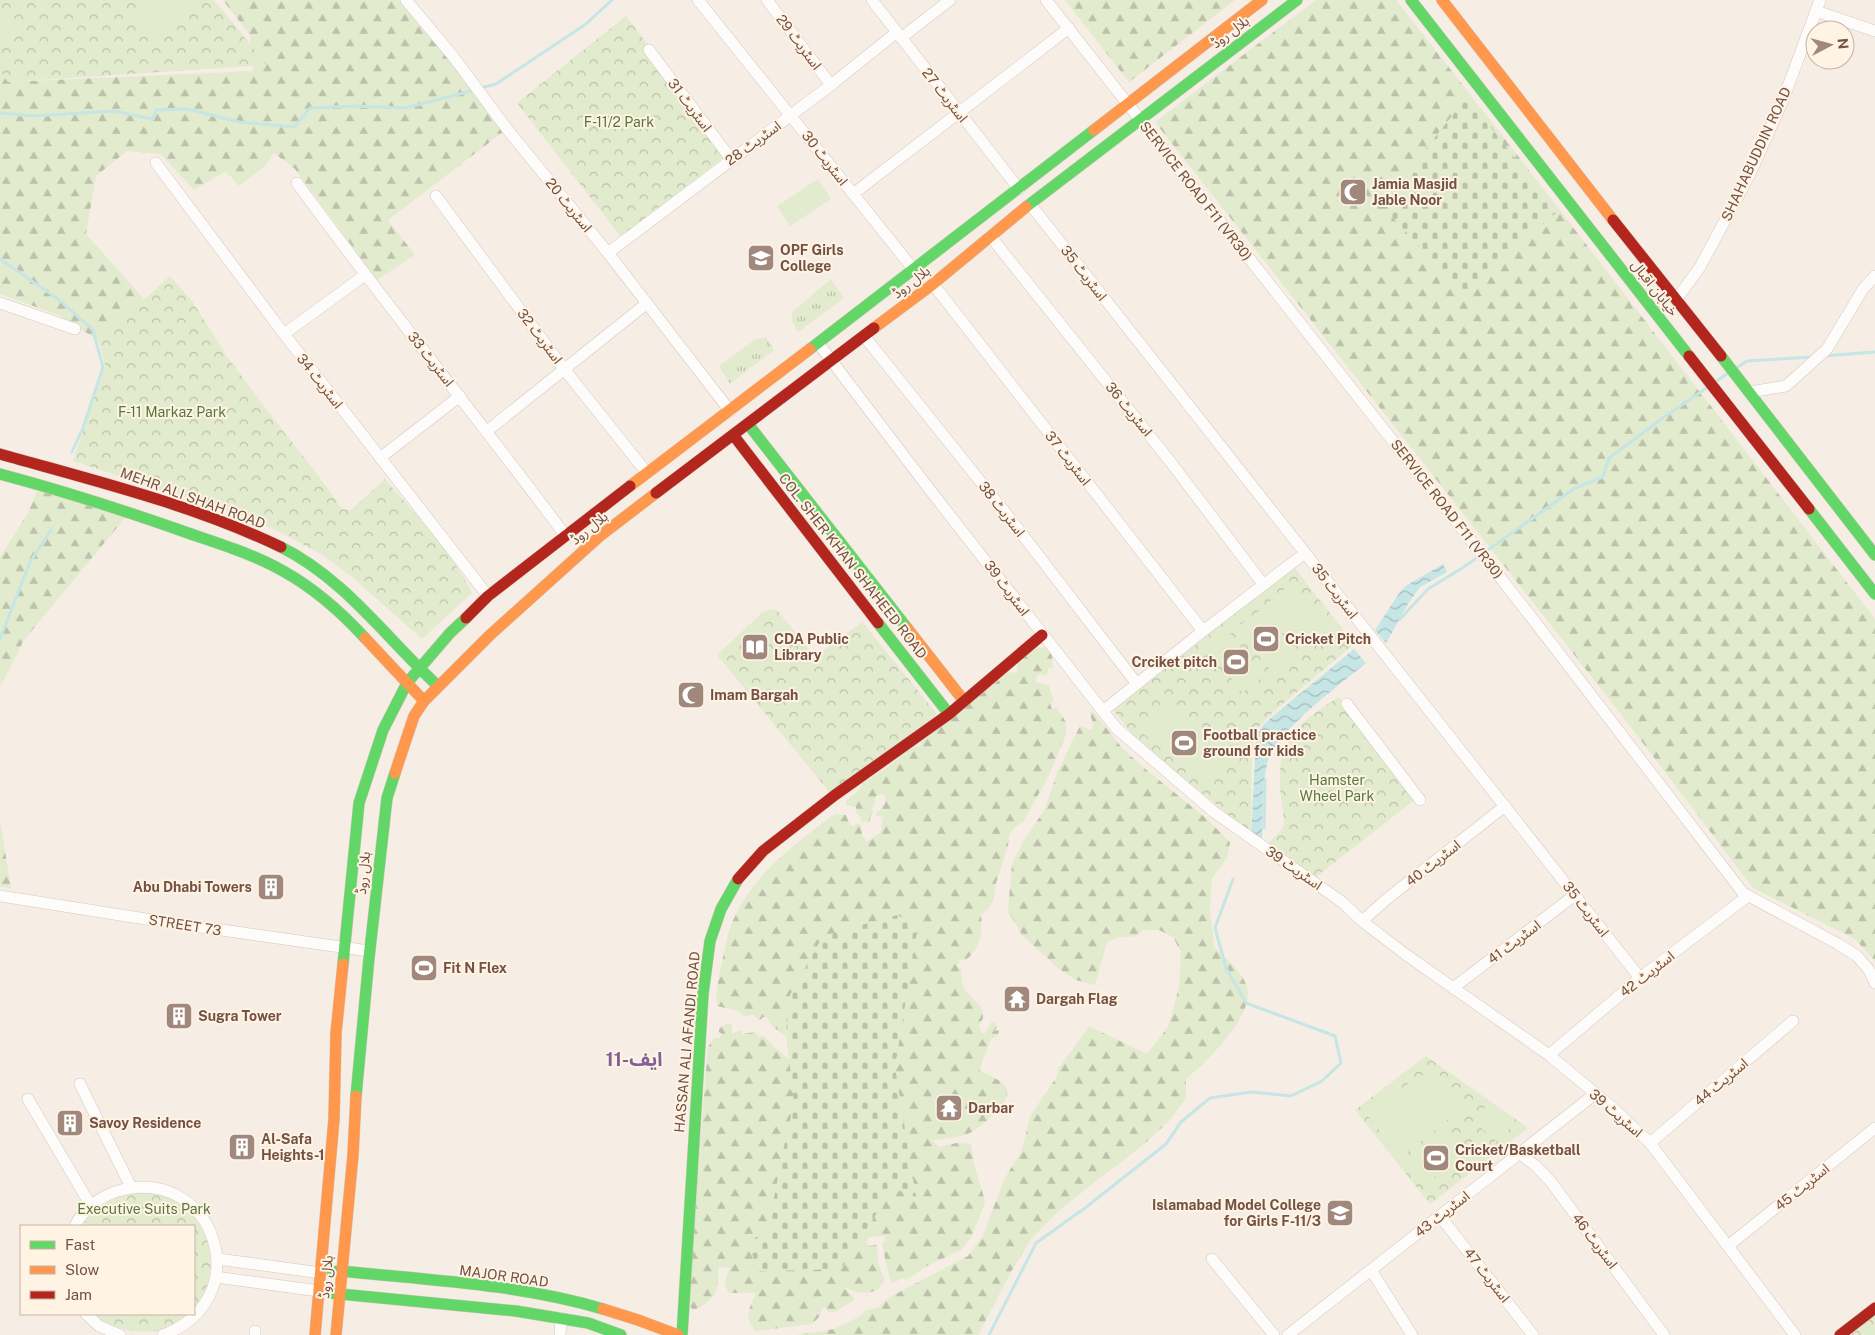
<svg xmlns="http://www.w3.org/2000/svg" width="1875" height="1335" font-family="'Public Sans','Noto Sans Arabic',sans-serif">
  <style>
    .grass { fill: url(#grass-tufts) }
    .forest { fill: url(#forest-firs) }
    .cemetery { fill: url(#cemetery-stones) }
    .park { fill: url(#park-crowns) }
    .pitch { fill: #e2ebce }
    .water { fill: url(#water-waves) }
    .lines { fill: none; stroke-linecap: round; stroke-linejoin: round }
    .stream { stroke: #c6e5e5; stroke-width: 3 }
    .street-casing { stroke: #d5c8c0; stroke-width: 12 }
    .fast-casing { stroke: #d6c9c1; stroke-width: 12 }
    .slow-casing { stroke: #d6c9c1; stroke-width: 12 }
    .jam-casing { stroke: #d6c9c1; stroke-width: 12 }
    .street { stroke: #fefcfb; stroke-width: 11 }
    .fast { stroke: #63d668; stroke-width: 11 }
    .slow { stroke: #ff974d; stroke-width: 11 }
    .jam { stroke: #b3261e; stroke-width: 11 }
    .labels { text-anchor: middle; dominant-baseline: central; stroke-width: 4; stroke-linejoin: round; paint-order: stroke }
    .street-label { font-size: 14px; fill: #735245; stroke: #fff3e4 }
    .park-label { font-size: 14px; fill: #54793d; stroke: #fff3e4 }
    .poi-label { font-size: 14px; font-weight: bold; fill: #735245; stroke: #fff3e4; text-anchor: start }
    .district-label { font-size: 19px; font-weight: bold; fill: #816097; stroke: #fff3e4 }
  </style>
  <defs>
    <pattern id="grass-tufts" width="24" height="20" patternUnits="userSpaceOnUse" patternTransform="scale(1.25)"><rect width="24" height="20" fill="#e2ebce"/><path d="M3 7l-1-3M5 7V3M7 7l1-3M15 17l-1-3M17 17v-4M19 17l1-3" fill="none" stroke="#bcc1a9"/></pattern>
    <pattern id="forest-firs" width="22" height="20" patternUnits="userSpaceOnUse" patternTransform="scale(1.25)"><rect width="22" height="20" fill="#e2ebce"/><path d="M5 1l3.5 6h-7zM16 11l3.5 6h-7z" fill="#bcc1a9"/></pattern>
    <pattern id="cemetery-stones" width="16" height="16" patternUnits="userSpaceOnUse" patternTransform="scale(1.25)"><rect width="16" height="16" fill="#e2ebce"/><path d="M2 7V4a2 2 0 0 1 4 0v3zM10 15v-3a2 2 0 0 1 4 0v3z" fill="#bcc1a9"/></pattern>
    <pattern id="park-crowns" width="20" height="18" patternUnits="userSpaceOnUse" patternTransform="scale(1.25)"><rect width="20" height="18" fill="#e2ebce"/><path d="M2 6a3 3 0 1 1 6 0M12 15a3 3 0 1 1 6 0" fill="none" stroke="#bcc1a9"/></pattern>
    <pattern id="water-waves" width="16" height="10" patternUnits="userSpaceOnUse" patternTransform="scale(1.25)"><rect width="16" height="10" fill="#c6e5e5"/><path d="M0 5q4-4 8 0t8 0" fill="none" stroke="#a5bcbb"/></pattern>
  </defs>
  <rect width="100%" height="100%" fill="#f6ede4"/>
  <g class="grass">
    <path d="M831 279 844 298 798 332 792 321V312Z"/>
    <path d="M766 337 774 350 730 384 719 366 756 339Z"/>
  </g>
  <g class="forest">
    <path d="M223 0H406L507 129 388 220 415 255 377 280 295 169 274 153 265 166 239 186 226 171 194 190 161 154 127 151 96 176 86 234 145 300 99 341 61 316 0 294V72L8 82 253 71 250 35Z"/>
    <path d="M1065 0H1235L1129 82Z"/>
    <path d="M1316 0H1396L1498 130 1875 619V961L1855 939 1753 888 1624 718 1155 122Z"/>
    <path d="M37 491 130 512 24 640 0 687V557L29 511Z"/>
    <path d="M1037 647 1049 649 1053 655 1052 656 1053 669 1048 668V672L1044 677 1043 674 1037 675 1036 682 1049 686 1054 702 1050 701 1051 707 1054 710 1056 707 1066 722V732L1065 737 1049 775 1024 821 1015 827 1009 836 1008 846 995 886 994 899 989 908 981 915C983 930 980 951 965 960L956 959 960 962 956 965 961 969 962 982 965 990 982 1008 983 1018 979 1026 982 1033H985L992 1021 995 1022 997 1026 995 1031 999 1030 998 1035 991 1039 979 1070C987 1075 1003 1080 1007 1089 1012 1101 981 1127 972 1132 960 1138 944 1138 930 1141L934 1142 939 1147 957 1143 971 1144 974 1164 985 1201 984 1205 972 1236 961 1250 927 1266 906 1280 902 1278 894 1283 890 1281 882 1244 885 1240V1236L869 1237 867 1241 868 1246 877 1245 878 1263 884 1278C881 1297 857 1295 845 1287L844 1288 854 1297V1300L835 1312H829L825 1307 822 1308 820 1316 812 1324 756 1331C743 1319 750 1306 756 1293H729C723 1284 725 1276 731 1268L719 1267C717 1274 719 1281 717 1288 715 1298 703 1307 693 1310L690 1306 688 1290 708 1047 714 1038H720L722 1034 719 1032V1028L726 1024H732V1034L740 1030 743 1034 755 1032 758 1036H764L773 1046 791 1061 792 1040 772 1026 767 1017H763L760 1020 752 1014 745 1017 738 1011 717 1006C715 992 720 972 723 957 725 948 727 937 730 928 749 877 793 845 835 814L846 815 849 823 853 827 857 824 861 825 862 836 867 842 881 832 882 822 884 817 876 816V813C882 808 888 804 884 795L881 794 876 796 874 805 870 808 873 811 869 822 861 821V817L857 814 856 807 846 805 847 800 857 792 863 783 887 768 913 746 919 747 923 740 1009 672 1017 673 1018 663Z"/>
    <path d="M1093 711 1122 748 1143 767 1207 819 1230 842 1227 858 1212 878 1210 908 1214 947C1225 958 1248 976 1248 993 1249 1020 1206 1063 1186 1079V1098L1169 1121 1145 1143 1062 1208 1032 1238 1011 1272 978 1335H796L834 1329 859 1317 865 1311 878 1307 888 1298 968 1256 983 1235 1005 1178 1022 1150 1030 1116 1056 1078 1059 1068 1089 1026 1147 1054 1168 1027 1179 987 1181 952 1173 937 1159 930H1143L1136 936 1116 938 1107 942 1095 985 1076 980 1059 969 1022 935 1008 911 1012 864 1023 842 1045 809 1057 773 1080 726 1092 730 1093 725 1090 713Z"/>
    <path d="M0 820 11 888 0 886Z"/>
  </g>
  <g class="cemetery">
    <path d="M1467 97 1557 212 1463 293 1381 205Z"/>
    <path d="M897 915 918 925 895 1067 916 1197 893 1188 841 1269 758 1271 748 1243 768 1229 784 1146 794 1103 786 1032 790 995 823 936Z"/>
  </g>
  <g class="park">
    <path d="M0 0H214L267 65 8 82 0 71Z"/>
    <path d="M626 16 730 153 621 237 517 103Z"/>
    <path d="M170 276 192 301 228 358 280 427 318 475 342 509 351 510 385 479C416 515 451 551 472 593L422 639 351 576 321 554 284 534 250 519 73 461 105 365 99 341Z"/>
    <path d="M1294 567 1354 644 1272 713 1255 731 1252 754 1251 833 1138 741 1113 710Z"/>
    <path d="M772 609 777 610 813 654 824 650 862 622 937 714 831 794 717 655 763 612Z"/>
    <path d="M1339 697 1416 799 1312 880 1265 847 1281 830 1284 825C1284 812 1281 800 1280 787 1277 737 1301 721 1339 697Z"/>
    <path d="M1426 1056 1528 1128 1430 1204 1355 1110Z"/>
    <path d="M135 1193C142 1193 149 1192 155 1194 197 1202 220 1246 207 1286 205 1294 199 1302 194 1309V1226H82C96 1206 112 1198 135 1193Z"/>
    <path d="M94 1314H189C180 1319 171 1326 161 1330 139 1335 112 1329 94 1314Z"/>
    <path d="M1875 1315V1335H1850Z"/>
  </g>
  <g class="pitch">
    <path d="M156 0H186L194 10 150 42 132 18Z"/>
    <path d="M0 14 15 33 0 45Z"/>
    <path d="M818 179 831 199 790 226 777 206Z"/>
    <path d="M1292 583 1327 627 1302 647 1267 603Z"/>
    <path d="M1262 609 1296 651 1272 672 1237 627Z"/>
    <path d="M1230 633 1263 676 1242 693 1209 648Z"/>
    <path d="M1166 699 1228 757 1204 786 1138 729Z"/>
    <path d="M1433 1069 1469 1103 1401 1157 1364 1111Z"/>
    <path d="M1486 1106 1511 1127 1497 1142 1473 1121Z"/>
    <path d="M1448 1130 1466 1152 1423 1186 1405 1163Z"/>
  </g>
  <g class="water">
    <path d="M1443 564 1447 572 1420 587 1408 604 1386 643 1375 630 1400 592 1407 585Z"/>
    <path d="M1354 649 1366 663C1339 686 1275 731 1267 764 1261 790 1263 819 1262 845L1251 838 1256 737 1264 724 1272 717Z"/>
  </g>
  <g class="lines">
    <g class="stream">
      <path d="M481 88 496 84 586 24 612 0"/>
      <path d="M0 113 33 116 114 111 153 119 156 110 187 109 239 122 294 127 310 108 356 106 405 108 475 90"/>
      <path d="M0 259 58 299 93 330 103 367 83 428 72 452"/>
      <path d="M1823 356 1875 352"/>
      <path d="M1738 367 1747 361 1812 357"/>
      <path d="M1717 381 1728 373"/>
      <path d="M1400 619 1428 589 1464 567 1575 488 1603 477 1609 458 1667 415 1708 387"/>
      <path d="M0 639 30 562 51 530"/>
      <path d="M1264 828 1265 780"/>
      <path d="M989 1335 1036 1243 1085 1208 1166 1144 1181 1122 1210 1098 1251 1092 1291 1096 1322 1081 1341 1063 1335 1036 1246 1003 1226 968 1215 928 1233 879"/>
    </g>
    <g class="street-casing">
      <g id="street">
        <path d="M406 0 452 55 507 129 608 253 730 411"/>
        <path d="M698 0 914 270"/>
        <path d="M767 0 831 85"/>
        <path d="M872 0 1019 189"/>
        <path d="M1046 0 1528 613 1743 893 1838 944 1857 956 1869 970 1875 983"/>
        <path d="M1816 11 1875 31"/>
        <path d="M901 38 950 0"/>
        <path d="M649 50 731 159"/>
        <path d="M156 163 284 334 488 596"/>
        <path d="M297 183C384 302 477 417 565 535"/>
        <path d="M853 194 1069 28"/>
        <path d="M436 196 564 369 647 473"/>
        <path d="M1030 204 1640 978"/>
        <path d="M991 237 1169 460 1263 584"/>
        <path d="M608 253 831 85 897 32"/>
        <path d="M933 284 1203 631"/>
        <path d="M1676 300 1700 267 1750 174 1783 100 1820 0"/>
        <path d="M0 303 75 329"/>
        <path d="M284 334 365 275"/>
        <path d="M864 336 1012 521 1137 684"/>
        <path d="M818 343 930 490 1116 728 1214 812 1342 902 1362 921 1405 954 1549 1055 1613 1108 1650 1143 1795 1335"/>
        <path d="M1750 392 1786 386 1827 349 1863 289 1875 276"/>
        <path d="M487 431 646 304"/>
        <path d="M380 458 460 396"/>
        <path d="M1347 704 1420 800"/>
        <path d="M1103 711 1203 631 1305 553"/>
        <path d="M0 896 152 920 369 951"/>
        <path d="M1362 921 1388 898 1505 806"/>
        <path d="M1453 988 1575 895"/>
        <path d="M1549 1055 1640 978 1748 896"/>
        <path d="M80 1084 131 1187"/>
        <path d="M28 1099 91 1206"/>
        <path d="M1650 1143 1793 1021"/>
        <path d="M1519 1153 1536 1166 1551 1182 1664 1335"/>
        <path d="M1440 1216 1533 1335"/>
        <path d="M75 1226C83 1209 101 1196 118 1191 214 1163 260 1299 163 1335"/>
        <path d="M1728 1246 1875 1128"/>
        <path d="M218 1259 321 1273"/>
        <path d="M1212 1259 1274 1335"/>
        <path d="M1371 1270 1412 1335"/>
        <path d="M216 1277 319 1291"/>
        <path d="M86 1314 99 1326 120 1335"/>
        <path d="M255 1335V1331"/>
        <path d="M560 1335 561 1318"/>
        <path d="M1288 1335 1595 1094"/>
      </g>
    </g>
    <g class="fast-casing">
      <g id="fast">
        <path d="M1411 0 1689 356"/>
        <path d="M1026 207 1297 0"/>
        <path d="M810 349 1094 130"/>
        <path d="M1721 356 1875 555"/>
        <path d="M748 424 907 628"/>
        <path d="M0 474C64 491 126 511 188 533 220 544 253 554 283 571 314 588 341 612 365 638"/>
        <path d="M1809 509 1875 594"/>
        <path d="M281 547C345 579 386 638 438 686"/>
        <path d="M878 623 949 714"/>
        <path d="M343 964 359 803 383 730 407 683 450 633 466 618"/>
        <path d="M356 1096 369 958 387 798 395 773"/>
        <path d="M332 1272 341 1271C428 1280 519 1284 603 1309"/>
        <path d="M330 1293 516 1311 588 1323 621 1335"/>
        <path d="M682 1335 703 994 710 941 721 909 738 879"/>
      </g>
    </g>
    <g class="slow-casing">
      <g id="slow">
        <path d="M1442 0 1613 220"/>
        <path d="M1094 130 1262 0"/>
        <path d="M874 328 933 284 1026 207"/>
        <path d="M630 486 810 349"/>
        <path d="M907 628 964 701"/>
        <path d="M365 638 424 701"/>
        <path d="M395 773 414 716 424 701 490 635 600 536 656 493"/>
        <path d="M603 1309 638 1320 678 1335"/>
        <path d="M315 1335 334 1119 336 1033 343 964"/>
        <path d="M336 1335 353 1155 356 1096"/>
      </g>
    </g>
    <g class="jam-casing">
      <g id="jam">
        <path d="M1613 220 1721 356"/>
        <path d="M1689 356 1809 509"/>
        <path d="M734 436 878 623"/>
        <path d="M0 454C95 481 191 504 281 547"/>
        <path d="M656 493 874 328"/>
        <path d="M466 618 488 596 630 486"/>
        <path d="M738 879 763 851 835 795 949 714 1042 635"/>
        <path d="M1840 1335 1875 1308"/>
      </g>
    </g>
    <use href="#street" class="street"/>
    <use href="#fast" class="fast"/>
    <use href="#slow" class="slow"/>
    <use href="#jam" class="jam"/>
  </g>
  <defs>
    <g id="mosque-square" transform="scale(1.4375)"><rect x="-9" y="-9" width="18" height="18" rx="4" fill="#a1887d" stroke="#fff3e4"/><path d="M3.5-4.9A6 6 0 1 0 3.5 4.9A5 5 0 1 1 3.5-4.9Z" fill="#fff"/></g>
    <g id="university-square" transform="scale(1.4375)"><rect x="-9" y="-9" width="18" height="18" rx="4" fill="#a1887d" stroke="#fff3e4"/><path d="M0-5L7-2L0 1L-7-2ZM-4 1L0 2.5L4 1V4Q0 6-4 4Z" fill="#fff"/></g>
    <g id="stadium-square" transform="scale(1.4375)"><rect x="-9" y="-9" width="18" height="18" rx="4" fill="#a1887d" stroke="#fff3e4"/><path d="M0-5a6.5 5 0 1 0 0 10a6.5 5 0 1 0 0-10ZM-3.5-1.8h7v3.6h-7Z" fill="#fff"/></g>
    <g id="library-square" transform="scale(1.4375)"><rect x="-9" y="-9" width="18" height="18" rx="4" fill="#a1887d" stroke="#fff3e4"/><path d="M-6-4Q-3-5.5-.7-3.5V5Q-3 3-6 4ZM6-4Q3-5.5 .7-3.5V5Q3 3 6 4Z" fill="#fff"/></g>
    <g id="building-square" transform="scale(1.4375)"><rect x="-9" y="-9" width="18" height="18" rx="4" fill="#a1887d" stroke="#fff3e4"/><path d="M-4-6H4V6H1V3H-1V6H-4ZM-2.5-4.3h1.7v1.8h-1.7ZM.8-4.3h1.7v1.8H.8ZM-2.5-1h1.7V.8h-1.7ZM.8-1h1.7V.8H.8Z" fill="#fff"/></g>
    <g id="temple-square" transform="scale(1.4375)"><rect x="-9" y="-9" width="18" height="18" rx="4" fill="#a1887d" stroke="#fff3e4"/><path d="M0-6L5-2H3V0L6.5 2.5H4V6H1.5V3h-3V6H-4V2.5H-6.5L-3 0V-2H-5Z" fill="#fff"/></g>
    <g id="school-square" transform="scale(1.4375)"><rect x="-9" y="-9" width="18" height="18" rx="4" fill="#a1887d" stroke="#fff3e4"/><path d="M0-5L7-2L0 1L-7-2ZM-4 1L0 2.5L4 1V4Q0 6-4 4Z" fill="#fff"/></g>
  </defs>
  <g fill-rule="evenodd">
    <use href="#mosque-square" x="1353" y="192"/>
    <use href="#university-square" x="761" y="258"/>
    <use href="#stadium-square" x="1266" y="639"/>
    <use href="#library-square" x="755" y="647"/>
    <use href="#stadium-square" x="1236" y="662"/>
    <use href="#mosque-square" x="691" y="695"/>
    <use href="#stadium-square" x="1184" y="743"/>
    <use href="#building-square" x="271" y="887"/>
    <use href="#stadium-square" x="424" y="968"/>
    <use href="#temple-square" x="1017" y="999"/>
    <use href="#building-square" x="179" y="1016"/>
    <use href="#temple-square" x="949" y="1108"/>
    <use href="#building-square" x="70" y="1123"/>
    <use href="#building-square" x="242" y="1147"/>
    <use href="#stadium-square" x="1436" y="1158"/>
    <use href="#school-square" x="1340" y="1213"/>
  </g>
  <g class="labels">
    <g class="street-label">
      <text transform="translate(1230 32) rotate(-37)">ہلال روڈ</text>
      <text transform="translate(799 42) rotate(53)">اسٹریٹ 29</text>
      <text transform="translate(945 95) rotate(52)">اسٹریٹ 27</text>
      <text transform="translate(690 105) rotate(53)">اسٹریٹ 31</text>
      <text transform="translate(753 143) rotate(-36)">اسٹریٹ 28</text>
      <text transform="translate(1756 154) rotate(-65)">SHAHABUDDIN ROAD</text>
      <text transform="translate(825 158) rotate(52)">اسٹریٹ 30</text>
      <text transform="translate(1196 191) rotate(52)">SERVICE ROAD F11 (VR30)</text>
      <text transform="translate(569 205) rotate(51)">اسٹریٹ 20</text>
      <text transform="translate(1084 273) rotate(52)">اسٹریٹ 35</text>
      <text transform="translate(911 282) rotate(-38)">ہلال روڈ</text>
      <text transform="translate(1655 288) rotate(52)">خیابان اقبال</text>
      <text transform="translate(540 336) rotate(53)">اسٹریٹ 32</text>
      <text transform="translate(431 359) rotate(52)">اسٹریٹ 33</text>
      <text transform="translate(320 381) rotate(52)">اسٹریٹ 34</text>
      <text transform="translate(1129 409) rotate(51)">اسٹریٹ 36</text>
      <text transform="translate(1068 458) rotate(52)">اسٹریٹ 37</text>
      <text transform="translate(193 498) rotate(20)">MEHR ALI SHAH ROAD</text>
      <text transform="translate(1002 509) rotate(52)">اسٹریٹ 38</text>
      <text transform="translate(1447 509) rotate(52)">SERVICE ROAD F11 (VR30)</text>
      <text transform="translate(589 528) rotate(-39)">ہلال روڈ</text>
      <text transform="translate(853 566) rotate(52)">COL. SHER KHAN SHAHEED ROAD</text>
      <text transform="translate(1007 588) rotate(53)">اسٹریٹ 39</text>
      <text transform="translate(1335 591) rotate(52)">اسٹریٹ 35</text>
      <text transform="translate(1433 863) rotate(-38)">اسٹریٹ 40</text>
      <text transform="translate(1294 868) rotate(35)">اسٹریٹ 39</text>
      <text transform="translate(363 873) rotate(-84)">ہلال روڈ</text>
      <text transform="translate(1586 909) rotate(52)">اسٹریٹ 35</text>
      <text transform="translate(185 925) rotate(9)">STREET 73</text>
      <text transform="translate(1514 942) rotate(-37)">اسٹریٹ 41</text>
      <text transform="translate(1647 974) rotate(-38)">اسٹریٹ 42</text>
      <text transform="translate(687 1042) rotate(-85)">HASSAN ALI AFANDI ROAD</text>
      <text transform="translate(1721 1082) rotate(-40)">اسٹریٹ 44</text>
      <text transform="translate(1616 1113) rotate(41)">اسٹریٹ 39</text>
      <text transform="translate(1802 1187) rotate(-39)">اسٹریٹ 45</text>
      <text transform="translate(1442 1214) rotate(-38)">اسٹریٹ 43</text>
      <text transform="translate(1595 1241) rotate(53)">اسٹریٹ 46</text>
      <text transform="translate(1487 1275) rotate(52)">اسٹریٹ 47</text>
      <text transform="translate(504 1276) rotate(8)">MAJOR ROAD</text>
      <text transform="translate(326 1277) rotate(-85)">ہلال روڈ</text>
    </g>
    <g class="park-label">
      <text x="619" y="122">F-11/2 Park</text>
      <text x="172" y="412">F-11 Markaz Park</text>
      <text x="1337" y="780">Hamster<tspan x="1337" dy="16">Wheel Park</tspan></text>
      <text x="144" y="1209">Executive Suits Park</text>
    </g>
    <g class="poi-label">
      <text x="1372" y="184">Jamia Masjid<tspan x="1372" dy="16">Jable Noor</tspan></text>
      <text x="780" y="250">OPF Girls<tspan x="780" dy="16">College</tspan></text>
      <text x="774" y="639">CDA Public<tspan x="774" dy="16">Library</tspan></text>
      <text x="1285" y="639">Cricket Pitch</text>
      <text x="1217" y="662" text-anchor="end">Crciket pitch</text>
      <text x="710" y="695">Imam Bargah</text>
      <text x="1203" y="735">Football practice<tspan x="1203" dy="16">ground for kids</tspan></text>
      <text x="252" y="887" text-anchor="end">Abu Dhabi Towers</text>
      <text x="443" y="968">Fit N Flex</text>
      <text x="1036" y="999">Dargah Flag</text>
      <text x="198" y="1016">Sugra Tower</text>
      <text x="968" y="1108">Darbar</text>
      <text x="89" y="1123">Savoy Residence</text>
      <text x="261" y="1139">Al-Safa<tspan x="261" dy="16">Heights-1</tspan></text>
      <text x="1455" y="1150">Cricket/Basketball<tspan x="1455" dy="16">Court</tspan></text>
      <text x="1321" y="1205" text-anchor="end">Islamabad Model College<tspan x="1321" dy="16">for Girls F-11/3</tspan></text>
    </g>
    <g class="district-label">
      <text x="634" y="1059">ایف-11</text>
    </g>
  </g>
  <rect x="20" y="1225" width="175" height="90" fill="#fff3e4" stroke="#c7b3a4"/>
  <rect x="30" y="1241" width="25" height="8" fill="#63d668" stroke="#c7b3a4"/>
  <text x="65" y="1250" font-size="15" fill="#735245">Fast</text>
  <rect x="30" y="1266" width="25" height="8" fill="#ff974d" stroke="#c7b3a4"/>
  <text x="65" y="1275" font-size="15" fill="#735245">Slow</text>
  <rect x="30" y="1291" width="25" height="8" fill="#b3261e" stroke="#c7b3a4"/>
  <text x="65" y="1300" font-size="15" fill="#735245">Jam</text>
  <g transform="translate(1830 45) rotate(84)"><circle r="24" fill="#fff3e4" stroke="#c7b3a4"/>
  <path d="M0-4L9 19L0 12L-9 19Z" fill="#a1887d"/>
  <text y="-8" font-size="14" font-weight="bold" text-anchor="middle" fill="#735245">N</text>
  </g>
</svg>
